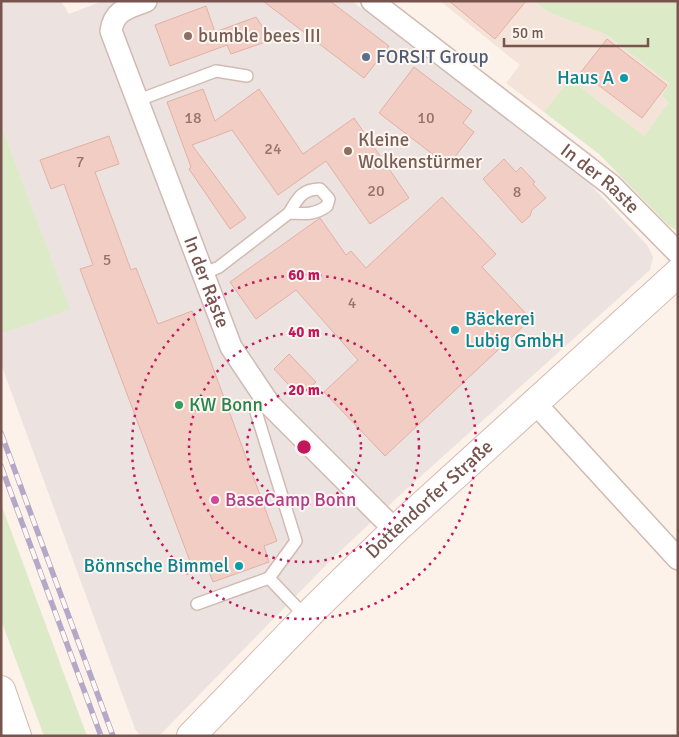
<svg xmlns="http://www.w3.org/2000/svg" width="679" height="737" font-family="Signika,sans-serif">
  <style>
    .residential { fill: #f4e3d9 }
    .industrial { fill: #ece3e0 }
    .green { fill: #dceac8 }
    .building { fill: #f1cdc3; stroke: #e3b0a4 }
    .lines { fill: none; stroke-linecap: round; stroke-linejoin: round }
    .service-casing { stroke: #d1bab2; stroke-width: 14 }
    .minor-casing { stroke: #d1bab2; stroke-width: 24 }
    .secondary-casing { stroke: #d6bbb3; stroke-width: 30 }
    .service { stroke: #fff; stroke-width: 11 }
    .minor { stroke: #fff; stroke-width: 21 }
    .secondary { stroke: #fff; stroke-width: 28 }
    .rail-casing { stroke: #b3a8c7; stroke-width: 5.5 }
    .rail { stroke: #fef7f1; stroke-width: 4; stroke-dasharray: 11; stroke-linecap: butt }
    .ring { fill: none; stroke: #c2185b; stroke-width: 2.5; stroke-dasharray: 2.5 5 }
    .education-dot { fill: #8d6e63; stroke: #fef7f1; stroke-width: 2 }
    .service-dot { fill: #5c6f8a; stroke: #fef7f1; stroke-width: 2 }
    .culture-dot { fill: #0f9aa8; stroke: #fef7f1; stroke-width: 2 }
    .leisure-dot { fill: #2e9e5b; stroke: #fef7f1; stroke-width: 2 }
    .hotel-dot { fill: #d1479c; stroke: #fef7f1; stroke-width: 2 }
    .labels { text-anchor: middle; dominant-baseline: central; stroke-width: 4; stroke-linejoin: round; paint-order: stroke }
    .number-label { font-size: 16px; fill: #96736b }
    .education-label { font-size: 19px; fill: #785e54; stroke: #fef7f1; text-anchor: start }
    .service-label { font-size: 19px; fill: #4e5e75; stroke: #fef7f1; text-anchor: start }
    .culture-label { font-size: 19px; fill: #0d838f; stroke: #fef7f1; text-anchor: end }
    .street-label { font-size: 19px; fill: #77554e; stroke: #fef7f1 }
    .leisure-label { font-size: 19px; fill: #27864d; stroke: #fef7f1; text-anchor: start }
    .hotel-label { font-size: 19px; fill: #b23c85; stroke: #fef7f1; text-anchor: start }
    .centre { fill: #c2185b; stroke: #fef7f1; stroke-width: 2.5 }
    .ring-label { font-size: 15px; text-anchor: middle; font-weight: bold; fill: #c2185b; stroke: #fef7f1; stroke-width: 4; stroke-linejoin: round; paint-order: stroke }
  </style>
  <rect width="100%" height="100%" fill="#fcf2ea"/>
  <path class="residential" d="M440 1H534L548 12 607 35 670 84 669 102 644 136 570 79 544 112 506 83 520 65Z"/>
  <path class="industrial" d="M1 1H61L69 14 103 1H352L587 181 647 245 653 257 650 270 399 496 334 557 159 736H141L135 729 1 364V334L69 308 1 125Z"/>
  <g class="green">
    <path d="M534 1H678V231L669 226 599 154 544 112 570 79 644 136 669 102 662 95 670 84 607 35 548 12Z"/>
    <path d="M1 125 70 309 1 334Z"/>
    <path d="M1 504 87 736H44L1 620Z"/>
  </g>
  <g class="building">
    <path d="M263 1H330L389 46 364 78Z"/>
    <path d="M449 1H526L495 39Z"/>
    <path d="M206 6 215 32 256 17 271 40 231 54 227 45 170 66 155 25Z"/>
    <path d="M607 39 667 85 642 118 581 72Z"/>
    <path d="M414 67 472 111 463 123 474 132 448 166 379 113Z"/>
    <path d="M203 89 215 121 259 89 303 154 354 118 409 198 370 224 326 161 278 195 232 130 192 145 246 218 230 229 189 169 191 167 167 102Z"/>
    <path d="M109 136 119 164 95 172 131 270 136 268 158 324 192 311 277 541 264 546 269 562 213 582 207 567 194 572 80 269 93 265 64 184 51 189 40 160Z"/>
    <path d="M504 159 516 172 521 167 535 182 533 184 546 198 532 210 530 216 522 223 483 179Z"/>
    <path d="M442 197 496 254 482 267 531 319 385 456 324 392 358 360 296 290 256 319 230 282 320 218 346 255 351 251 366 268Z"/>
    <path d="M289 354 316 382 300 397 274 369Z"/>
  </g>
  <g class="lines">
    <g class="service-casing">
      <g id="service">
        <path d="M136 101 216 71 247 76"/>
        <path d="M203 274 219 267 289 213C298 198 302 189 320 189L329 199 327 206C315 215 304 214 289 213"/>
        <path d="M267 400 256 412 296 541 269 578"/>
        <path d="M197 604 269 578 306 617"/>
      </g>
    </g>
    <g class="minor-casing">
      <g id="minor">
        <path id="s1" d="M146 1C128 8 114 10 111 31L231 347 270 405 395 530"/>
        <path id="s2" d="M372 1 611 185 678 253"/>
        <path d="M535 403 678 559"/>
      </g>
    </g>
    <g class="secondary-casing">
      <g id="secondary">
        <path d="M1 690 17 736"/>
        <path id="s3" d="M191 736 314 609 395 530 678 273"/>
      </g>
    </g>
    <use href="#service" class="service"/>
    <use href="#minor" class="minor"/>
    <use href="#secondary" class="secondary"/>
    <g class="rail-casing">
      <g id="rail">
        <path d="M1 433 113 736"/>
        <path d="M1 466 101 736"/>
      </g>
    </g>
    <use href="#rail" class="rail"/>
  </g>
  <g class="ring">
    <circle cx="304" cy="447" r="57"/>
    <circle cx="304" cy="447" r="115"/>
    <circle cx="304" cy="447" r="172"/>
  </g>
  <g class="education-dot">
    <circle cx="188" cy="36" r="5"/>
    <circle cx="348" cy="151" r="5"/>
  </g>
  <circle class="service-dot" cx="366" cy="57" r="5"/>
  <g class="culture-dot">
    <circle cx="624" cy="78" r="5"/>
    <circle cx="455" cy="330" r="5"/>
    <circle cx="239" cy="566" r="5"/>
  </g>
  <circle class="leisure-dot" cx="179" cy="405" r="5"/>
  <circle class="hotel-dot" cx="215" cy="500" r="5"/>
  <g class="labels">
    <g class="number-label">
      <text x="193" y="118">18</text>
      <text x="426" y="118">10</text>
      <text x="273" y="149">24</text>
      <text x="80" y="162">7</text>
      <text x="376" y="191">20</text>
      <text x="517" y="192">8</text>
      <text x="107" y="260">5</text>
      <text x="352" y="303">4</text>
    </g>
    <g class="education-label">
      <text x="198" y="36">bumble bees III</text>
      <text x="358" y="140">Kleine<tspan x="358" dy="22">Wolkenstürmer</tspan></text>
    </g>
    <g class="service-label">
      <text x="376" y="57">FORSIT Group</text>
    </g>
    <g class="culture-label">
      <text x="614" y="78">Haus A</text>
      <text x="465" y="319" text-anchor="start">Bäckerei<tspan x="465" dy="22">Lubig GmbH</tspan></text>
      <text x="229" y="566">Bönnsche Bimmel</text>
    </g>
    <g class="street-label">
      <text stroke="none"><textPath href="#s2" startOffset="289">In der Raste</textPath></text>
      <text stroke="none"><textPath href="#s1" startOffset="318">In der Raste</textPath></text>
      <text stroke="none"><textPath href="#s3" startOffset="336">Dottendorfer Straße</textPath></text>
    </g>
    <g class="leisure-label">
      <text x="189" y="405">KW Bonn</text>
    </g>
    <g class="hotel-label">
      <text x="225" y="500">BaseCamp Bonn</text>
    </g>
  </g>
  <circle cx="304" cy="447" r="8" class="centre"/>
  <g class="ring-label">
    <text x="304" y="280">60 m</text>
    <text x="304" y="337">40 m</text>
    <text x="304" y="395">20 m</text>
  </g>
  <rect width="679" height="737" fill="none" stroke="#77554e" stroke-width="5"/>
  <path d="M504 38v8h144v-8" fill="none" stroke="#77554e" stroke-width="2.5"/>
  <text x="512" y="38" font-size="15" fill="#77554e" stroke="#fef7f1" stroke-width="4" paint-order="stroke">50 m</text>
</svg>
